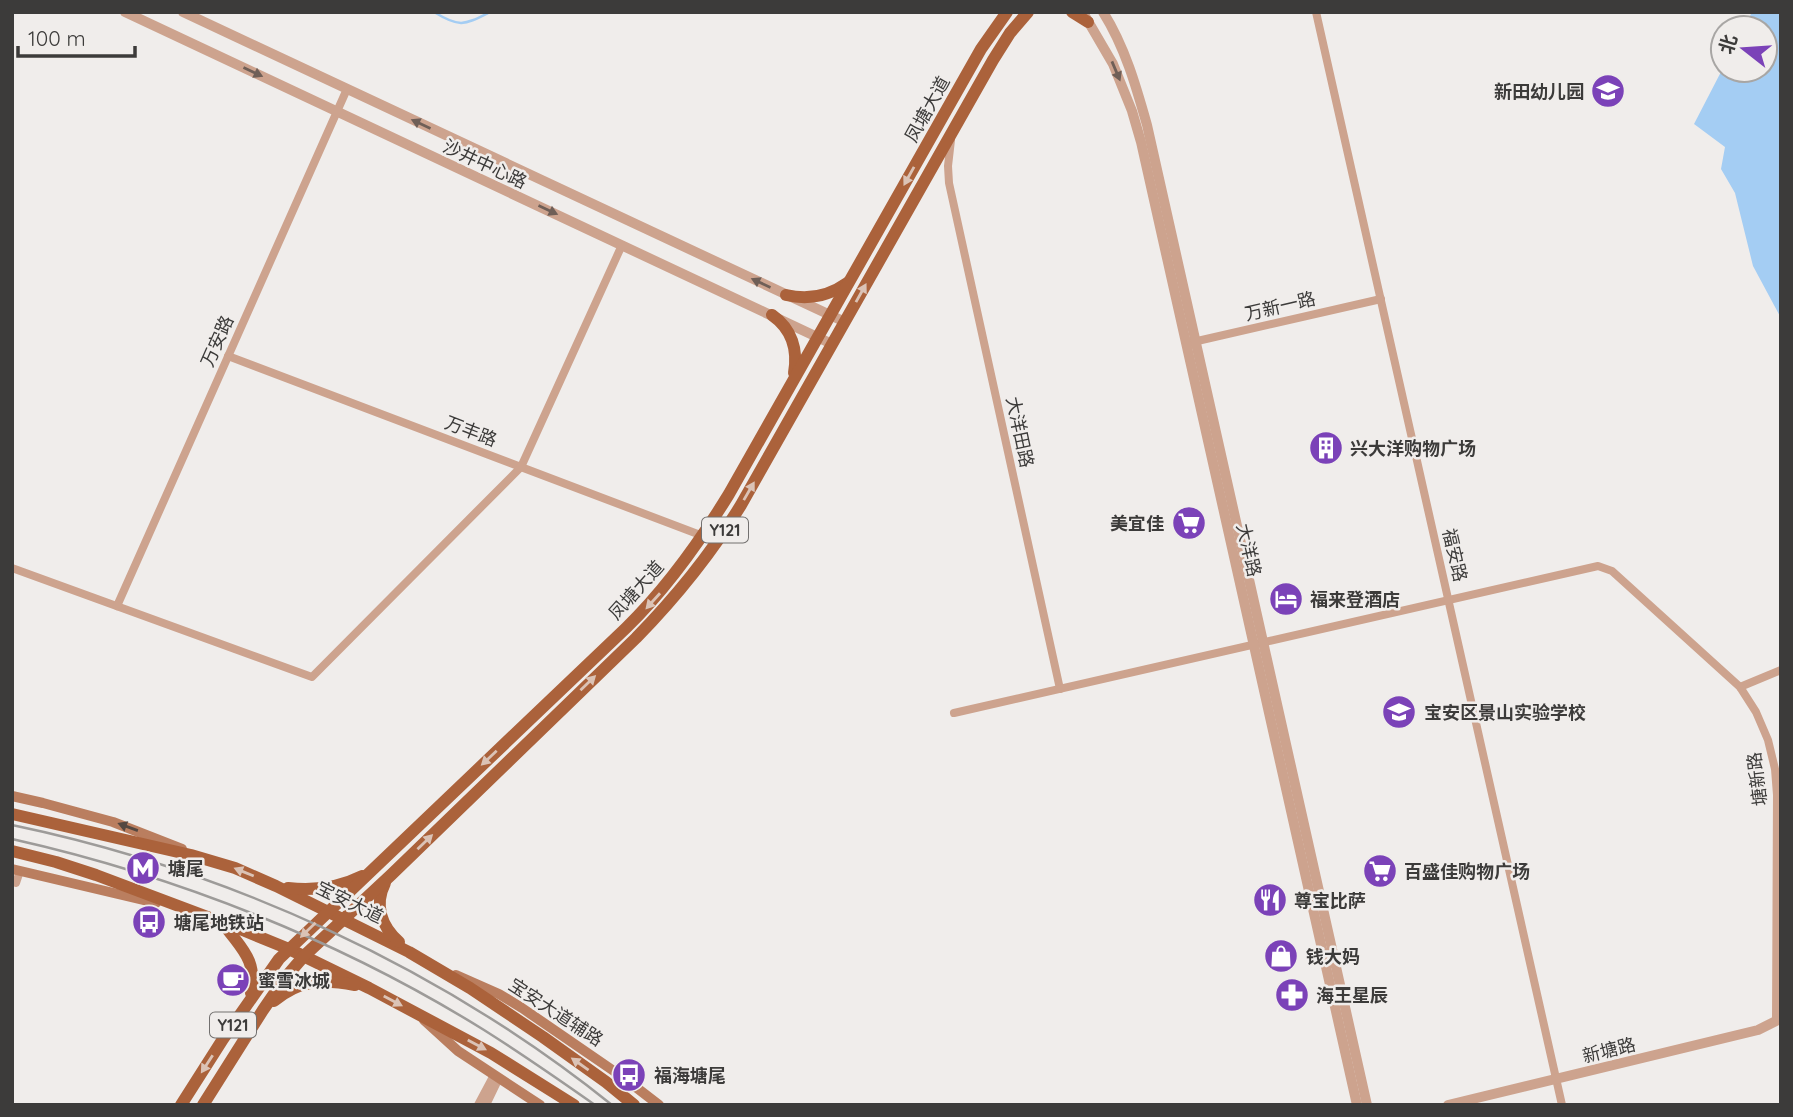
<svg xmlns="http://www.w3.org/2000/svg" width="1793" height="1117" font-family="Quicksand,'Noto Sans SC',sans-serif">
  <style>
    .water { fill: #a4cdf3 }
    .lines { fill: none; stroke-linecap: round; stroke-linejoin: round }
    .stream { stroke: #a4cdf3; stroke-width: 2.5 }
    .minor { stroke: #cda38e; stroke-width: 8 }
    .tertiary { stroke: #cda38e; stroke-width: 10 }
    .secondary { stroke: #ba7e5f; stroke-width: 10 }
    .primary { stroke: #ab623b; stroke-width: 12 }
    .rail { stroke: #9d9b99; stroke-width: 2.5 }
    .oneway { fill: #6f5f57 }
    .oneway2 { fill: #dbc3b6 }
    .oneway3 { fill: #554841 }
    .labels { text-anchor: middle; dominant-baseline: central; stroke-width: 5; stroke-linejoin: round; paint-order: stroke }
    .shield { fill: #f0edeb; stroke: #72706f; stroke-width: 2 }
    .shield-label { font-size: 16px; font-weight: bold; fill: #3c3b3a }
    .poi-label { font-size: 18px; font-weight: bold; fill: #3c3b3a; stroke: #f0edeb; text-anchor: start }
    .street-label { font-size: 18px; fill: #3c3b3a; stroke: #f0edeb }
  </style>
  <rect width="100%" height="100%" fill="#f0edeb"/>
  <path class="water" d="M1752 12H1781V318L1753 266 1735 193 1721 169 1725 147 1694 124 1723 68V70H1765V28H1744Z"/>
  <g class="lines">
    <path class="stream" d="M434 12C460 28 464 25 490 12"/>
    <g class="minor">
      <path d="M1316 12 1562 1105"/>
      <path d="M951 140 948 166 949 183 1060 689"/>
      <path d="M1193 342 1381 299"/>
      <path d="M228 356 703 536"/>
      <path d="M12 568 312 677 521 467 622 245"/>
      <path d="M117 606 347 89"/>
      <path d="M1740 687 1781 670"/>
      <path d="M954 713 1598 566 1612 571 1740 687 1756 712 1768 740 1775 769 1777 795 1776 1021"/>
      <path d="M16 883 20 871"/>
      <path d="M478 1105 494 1075"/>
      <path d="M486 1105 499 1078"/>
    </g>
    <g class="tertiary">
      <path d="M125 12 832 344"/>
      <path d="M183 12 845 322"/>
      <path d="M1103 12C1125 47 1136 86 1147 125L1367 1105"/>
      <path d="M1085 16 1113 64 1132 111 1141 142 1357 1105"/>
      <path d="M1448 1105 1758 1030 1776 1021"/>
    </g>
    <g class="secondary">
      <path d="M12 796 43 803 113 822 182 849"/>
      <path d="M12 869 156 903"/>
      <path d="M456 975 499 994 522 1008 624 1078 659 1105"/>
      <path d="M424 1020 458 1051 540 1105"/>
    </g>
    <g class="primary">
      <path d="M1072 12 1088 22"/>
      <path d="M786 295C808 300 829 296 847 283"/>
      <path d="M772 315C792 329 798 350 794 373"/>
      <path d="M12 814 191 855 235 868 276 886 409 952 470 988 543 1037 606 1082 634 1105"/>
      <path d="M12 851 56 862 96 875 245 931 289 949 369 988 491 1053 574 1105"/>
      <path d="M385 883C374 905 381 926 399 942"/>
      <path d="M288 888C314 891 340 887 362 876"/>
      <path d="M223 923C241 949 257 958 251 993"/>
      <path d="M274 1001C300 979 324 979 355 985"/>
      <path d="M181 1105 223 1039 279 959 626 628C667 588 699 543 729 494L981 49 1007 12"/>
      <path d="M203 1105 263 1010 285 978 304 956 391 875 636 638C676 597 711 554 741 505L993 60 1010 33 1028 12"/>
    </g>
    <g class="rail">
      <path d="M12 825C228 870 440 967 612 1105"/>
      <path d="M12 839C177 876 341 941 484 1030 522 1054 558 1079 595 1105"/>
    </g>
  </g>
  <defs><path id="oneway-solid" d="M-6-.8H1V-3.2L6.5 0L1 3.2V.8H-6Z" transform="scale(1.75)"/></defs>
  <g class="oneway">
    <use href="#oneway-solid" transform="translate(1116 71) rotate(67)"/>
    <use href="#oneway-solid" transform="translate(253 72) rotate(25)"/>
    <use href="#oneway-solid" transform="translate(421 124) rotate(-155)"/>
    <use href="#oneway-solid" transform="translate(548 210) rotate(25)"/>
    <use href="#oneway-solid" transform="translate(761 283) rotate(-155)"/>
  </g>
  <g class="oneway2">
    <use href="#oneway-solid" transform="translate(909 176) rotate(119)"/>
    <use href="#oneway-solid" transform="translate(861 293) rotate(-61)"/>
    <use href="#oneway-solid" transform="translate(749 491) rotate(-60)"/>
    <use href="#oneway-solid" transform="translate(653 601) rotate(132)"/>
    <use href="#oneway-solid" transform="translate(588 683) rotate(-44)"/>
    <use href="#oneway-solid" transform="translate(489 758) rotate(137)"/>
    <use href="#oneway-solid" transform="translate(425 842) rotate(-44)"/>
    <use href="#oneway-solid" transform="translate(244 872) rotate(-158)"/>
    <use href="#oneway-solid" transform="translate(308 930) rotate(136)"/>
    <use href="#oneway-solid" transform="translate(393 1001) rotate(28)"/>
    <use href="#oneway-solid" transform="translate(477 1045) rotate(28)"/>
    <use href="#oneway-solid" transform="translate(207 1064) rotate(123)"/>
    <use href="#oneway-solid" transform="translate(580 1064) rotate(-145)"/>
  </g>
  <use class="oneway3" href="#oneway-solid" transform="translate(128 827) rotate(-160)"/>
  <defs>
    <g id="school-disc" transform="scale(1.75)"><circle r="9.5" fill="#7b42b8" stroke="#f0edeb"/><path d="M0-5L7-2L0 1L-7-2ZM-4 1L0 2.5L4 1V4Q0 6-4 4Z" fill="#fff"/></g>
    <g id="building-disc" transform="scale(1.75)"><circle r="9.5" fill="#7b42b8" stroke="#f0edeb"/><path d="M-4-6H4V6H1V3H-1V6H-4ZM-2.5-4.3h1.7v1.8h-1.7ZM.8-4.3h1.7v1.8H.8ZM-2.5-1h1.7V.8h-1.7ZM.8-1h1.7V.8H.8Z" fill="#fff"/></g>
    <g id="supermarket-disc" transform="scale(1.75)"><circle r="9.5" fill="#7b42b8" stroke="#f0edeb"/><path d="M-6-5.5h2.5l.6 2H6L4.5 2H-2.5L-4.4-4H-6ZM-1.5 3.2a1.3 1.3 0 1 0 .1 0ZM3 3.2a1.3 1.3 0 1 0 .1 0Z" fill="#fff"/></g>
    <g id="hotel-disc" transform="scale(1.75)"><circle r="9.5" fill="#7b42b8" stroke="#f0edeb"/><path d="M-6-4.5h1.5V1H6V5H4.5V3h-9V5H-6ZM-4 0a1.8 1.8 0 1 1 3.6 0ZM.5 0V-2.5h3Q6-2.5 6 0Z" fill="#fff"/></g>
    <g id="metro-disc" transform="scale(1.75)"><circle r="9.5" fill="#7b42b8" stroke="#f0edeb"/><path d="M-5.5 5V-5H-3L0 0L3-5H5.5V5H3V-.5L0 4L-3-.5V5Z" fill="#fff"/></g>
    <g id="restaurant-disc" transform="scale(1.75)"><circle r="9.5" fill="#7b42b8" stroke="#f0edeb"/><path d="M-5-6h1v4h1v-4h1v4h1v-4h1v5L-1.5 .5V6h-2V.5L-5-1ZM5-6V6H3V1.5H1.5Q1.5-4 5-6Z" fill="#fff"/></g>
    <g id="bus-disc" transform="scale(1.75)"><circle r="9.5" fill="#7b42b8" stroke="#f0edeb"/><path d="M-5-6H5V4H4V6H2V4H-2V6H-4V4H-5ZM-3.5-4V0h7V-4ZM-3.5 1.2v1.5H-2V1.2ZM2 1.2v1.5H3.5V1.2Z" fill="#fff"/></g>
    <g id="shop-disc" transform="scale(1.75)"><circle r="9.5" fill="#7b42b8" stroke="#f0edeb"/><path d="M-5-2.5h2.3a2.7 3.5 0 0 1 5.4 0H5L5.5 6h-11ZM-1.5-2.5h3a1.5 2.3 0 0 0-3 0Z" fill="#fff"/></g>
    <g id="cafe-disc" transform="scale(1.75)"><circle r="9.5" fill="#7b42b8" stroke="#f0edeb"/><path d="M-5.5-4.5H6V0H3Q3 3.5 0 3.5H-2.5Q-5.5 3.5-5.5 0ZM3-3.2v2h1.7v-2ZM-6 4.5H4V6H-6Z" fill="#fff"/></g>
    <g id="pharmacy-disc" transform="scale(1.75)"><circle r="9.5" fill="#7b42b8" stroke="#f0edeb"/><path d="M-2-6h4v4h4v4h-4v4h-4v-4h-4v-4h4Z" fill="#fff"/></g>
  </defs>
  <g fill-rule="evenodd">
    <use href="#school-disc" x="1608" y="91"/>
    <use href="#building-disc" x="1326" y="448"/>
    <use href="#supermarket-disc" x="1189" y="523"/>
    <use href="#hotel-disc" x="1286" y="599"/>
    <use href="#school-disc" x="1399" y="712"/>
    <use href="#metro-disc" x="143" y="868"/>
    <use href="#supermarket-disc" x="1380" y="871"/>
    <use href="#restaurant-disc" x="1270" y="900"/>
    <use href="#bus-disc" x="149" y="922"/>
    <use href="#shop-disc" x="1281" y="956"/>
    <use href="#cafe-disc" x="233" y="980"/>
    <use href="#pharmacy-disc" x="1292" y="995"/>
    <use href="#bus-disc" x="629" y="1075"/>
  </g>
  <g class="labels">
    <g class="shield">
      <rect x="702" y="517.5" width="46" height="25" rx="5"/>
      <rect x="210" y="1012.5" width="46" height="25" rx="5"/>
    </g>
    <g class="shield-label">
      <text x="725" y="530">Y121</text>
      <text x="233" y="1025">Y121</text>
    </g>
    <g class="poi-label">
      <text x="1584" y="91" text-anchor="end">新田幼儿园</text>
      <text x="1350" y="448">兴大洋购物广场</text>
      <text x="1164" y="523" text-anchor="end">美宜佳</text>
      <text x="1310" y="599">福来登酒店</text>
      <text x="1424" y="712">宝安区景山实验学校</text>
      <text x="168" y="868">塘尾</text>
      <text x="1404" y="871">百盛佳购物广场</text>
      <text x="1294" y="900">尊宝比萨</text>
      <text x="174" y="922">塘尾地铁站</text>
      <text x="1306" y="956">钱大妈</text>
      <text x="258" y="980">蜜雪冰城</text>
      <text x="1316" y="995">海王星辰</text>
      <text x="654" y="1075">福海塘尾</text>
    </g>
    <g class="street-label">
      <text transform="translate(927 109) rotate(-61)">凤塘大道</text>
      <text transform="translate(485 164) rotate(25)">沙井中心路</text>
      <text transform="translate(1280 306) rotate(-13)">万新一路</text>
      <text transform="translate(217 341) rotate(-66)">万安路</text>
      <text transform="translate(471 431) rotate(21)">万丰路</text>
      <text transform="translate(1020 432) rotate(78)">大洋田路</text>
      <text transform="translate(1249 550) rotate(77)">大洋路</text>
      <text transform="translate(1455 555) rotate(77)">福安路</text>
      <text transform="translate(636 590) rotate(-48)">凤塘大道</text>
      <text transform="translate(1757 779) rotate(-97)">塘新路</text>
      <text transform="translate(350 902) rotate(26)">宝安大道</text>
      <text transform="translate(556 1012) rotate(33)">宝安大道辅路</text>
      <text transform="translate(1609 1050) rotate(-14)">新塘路</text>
    </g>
  </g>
  <rect width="1793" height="1117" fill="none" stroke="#3c3b3a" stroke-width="28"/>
  <g transform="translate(1744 49) rotate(287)"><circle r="33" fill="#f0edeb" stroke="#a8a6a4" stroke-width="2"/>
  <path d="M0-5L12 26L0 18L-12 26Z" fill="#7b42b8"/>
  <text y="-10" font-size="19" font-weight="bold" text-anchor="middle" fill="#3c3b3a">北</text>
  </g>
  <path d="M18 46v10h117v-10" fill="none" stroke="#3c3b3a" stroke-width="3.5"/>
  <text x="28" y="46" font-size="21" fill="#3c3b3a" stroke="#f0edeb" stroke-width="5" paint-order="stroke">100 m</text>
</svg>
